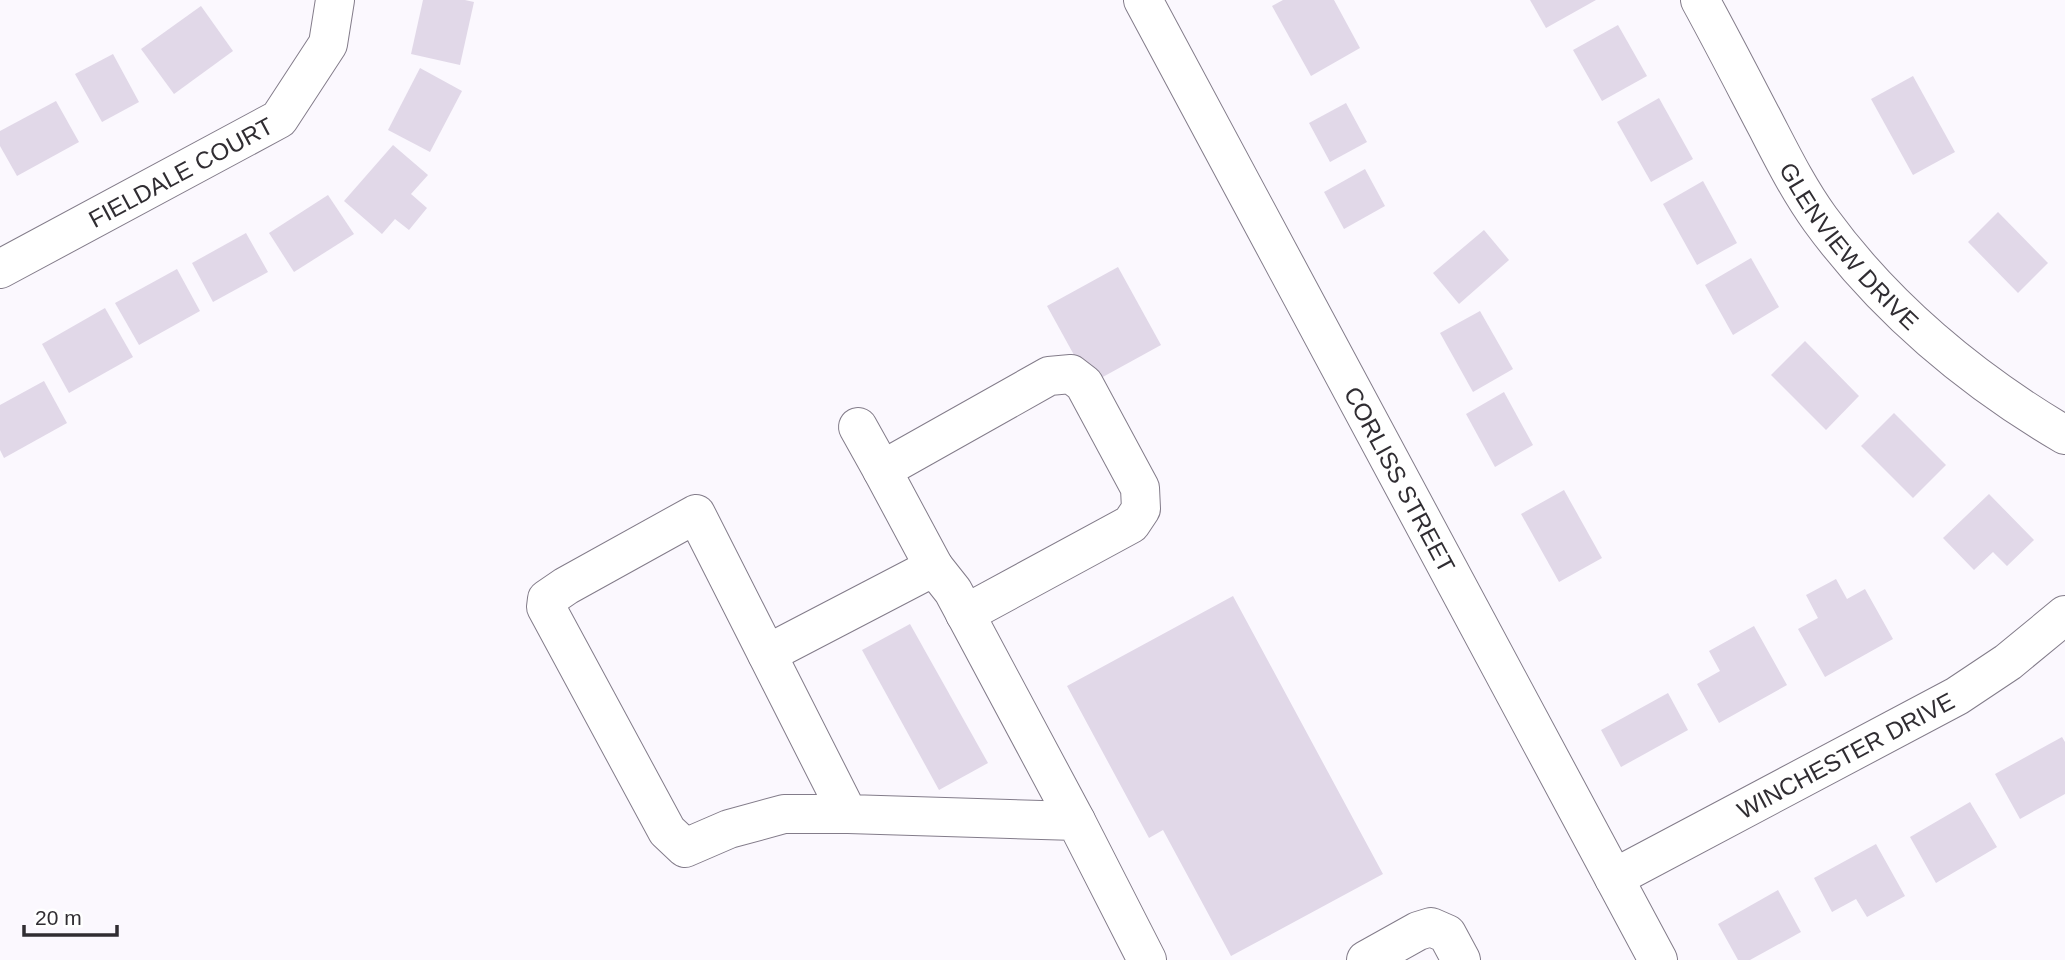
<svg xmlns="http://www.w3.org/2000/svg" width="2065" height="960" font-family="Arial,sans-serif">
  <style>
    .building { fill: #e1d8e8 }
    .lines { fill: none; stroke-linecap: round; stroke-linejoin: round }
    .minor-casing { stroke: #837c8a; stroke-width: 40 }
    .minor { stroke: #fff; stroke-width: 38 }
    .labels { text-anchor: middle; dominant-baseline: central; stroke-width: 5; stroke-linejoin: round; paint-order: stroke }
    .street-label { font-size: 24px; fill: #302d32; stroke: #fff }
  </style>
  <rect width="100%" height="100%" fill="#fbf8fe"/>
  <g class="building">
    <path d="M423 0H465L474 2 460 65 411 54Z"/>
    <path d="M1283 0H1334L1360 48 1311 76 1272 6Z"/>
    <path d="M1530 0H1596L1546 28Z"/>
    <path d="M201 6 233 51 174 94 141 49Z"/>
    <path d="M1618 25 1647 76 1602 101 1573 50Z"/>
    <path d="M113 54 139 102 102 122 75 74Z"/>
    <path d="M420 68 462 91 430 152 388 130Z"/>
    <path d="M1913 76 1955 152 1913 175 1871 99Z"/>
    <path d="M1659 98 1693 159 1651 182 1617 122Z"/>
    <path d="M56 101 79 142 17 176 0 146V131Z"/>
    <path d="M1346 103 1367 142 1330 162 1309 123Z"/>
    <path d="M393 145 428 175 411 194 427 208 409 230 395 219 382 234 344 201Z"/>
    <path d="M1365 169 1385 206 1344 229 1324 192Z"/>
    <path d="M1703 181 1737 243 1697 265 1663 204Z"/>
    <path d="M328 195 354 234 294 272 269 233Z"/>
    <path d="M1998 212 2048 263 2018 293 1968 242Z"/>
    <path d="M1484 230 1509 260 1459 304 1433 273Z"/>
    <path d="M246 233 268 272 213 302 192 263Z"/>
    <path d="M1751 258 1779 307 1733 335 1705 285Z"/>
    <path d="M1118 267 1161 345 1090 384 1047 306Z"/>
    <path d="M177 269 200 311 139 345 115 303Z"/>
    <path d="M105 308 133 357 69 393 42 344Z"/>
    <path d="M1480 311 1513 369 1473 392 1440 333Z"/>
    <path d="M1805 341 1859 396 1826 430 1771 375Z"/>
    <path d="M44 381 67 423 4 458 0 450V405Z"/>
    <path d="M1504 392 1533 445 1495 467 1466 414Z"/>
    <path d="M1894 413 1946 465 1913 498 1861 446Z"/>
    <path d="M1564 490 1602 558 1559 582 1521 514Z"/>
    <path d="M1989 494 2034 540 2007 566 1993 552 1974 570 1943 538Z"/>
    <path d="M1836 579 1847 599 1865 589 1893 639 1825 677 1798 629 1818 618 1806 595Z"/>
    <path d="M1233 596 1383 874 1231 956 1163 830 1149 838 1067 686Z"/>
    <path d="M910 624 988 763 939 790 862 650Z"/>
    <path d="M1754 626 1787 685 1719 723 1697 684 1720 671 1709 651Z"/>
    <path d="M1668 693 1688 730 1621 767 1601 730Z"/>
    <path d="M2062 737 2065 742V794L2020 819 1995 774Z"/>
    <path d="M1970 802 1997 847 1936 883 1910 837Z"/>
    <path d="M1876 844 1905 896 1867 917 1856 899 1832 912 1814 878Z"/>
    <path d="M1778 890 1801 932 1750 960H1738L1718 924Z"/>
  </g>
  <g class="lines">
    <g class="minor-casing">
      <g id="minor">
        <path id="s1" d="M1143 0 1658 960"/>
        <path id="s2" d="M1700 0C1723 42 1745 85 1767 127 1783 158 1799 190 1820 219 1884 307 1971 380 2065 435"/>
        <path id="s3" d="M0 269 279 119 328 44 335 0"/>
        <path d="M858 427 882 470"/>
        <path d="M934 567 882 470 1049 376 1071 374 1084 384 1140 488 1141 509 1131 524 965 614"/>
        <path d="M767 654 934 567 953 591 1076 821"/>
        <path d="M848 814 696 514 566 586 547 599 546 607 667 831 685 848 729 829 784 814H848L1076 821 1147 960"/>
        <path id="s4" d="M1614 878 1957 696 2008 662 2065 615"/>
        <path d="M1366 960 1418 931 1431 927 1447 934 1461 960"/>
      </g>
    </g>
    <use href="#minor" class="minor"/>
  </g>
  <g class="labels">
    <g class="street-label">
      <text stroke="none"><textPath href="#s3" startOffset="205">FIELDALE COURT</textPath></text>
      <text stroke="none"><textPath href="#s2" startOffset="289">GLENVIEW DRIVE</textPath></text>
      <text stroke="none"><textPath href="#s1" startOffset="544">CORLISS STREET</textPath></text>
      <text stroke="none"><textPath href="#s4" startOffset="262">WINCHESTER DRIVE</textPath></text>
    </g>
  </g>
  <path d="M24 925v10h93v-10" fill="none" stroke="#302d32" stroke-width="3.5"/>
  <text x="35" y="925" font-size="21" fill="#302d32" stroke="#ffffff" stroke-width="5" paint-order="stroke">20 m</text>
</svg>
